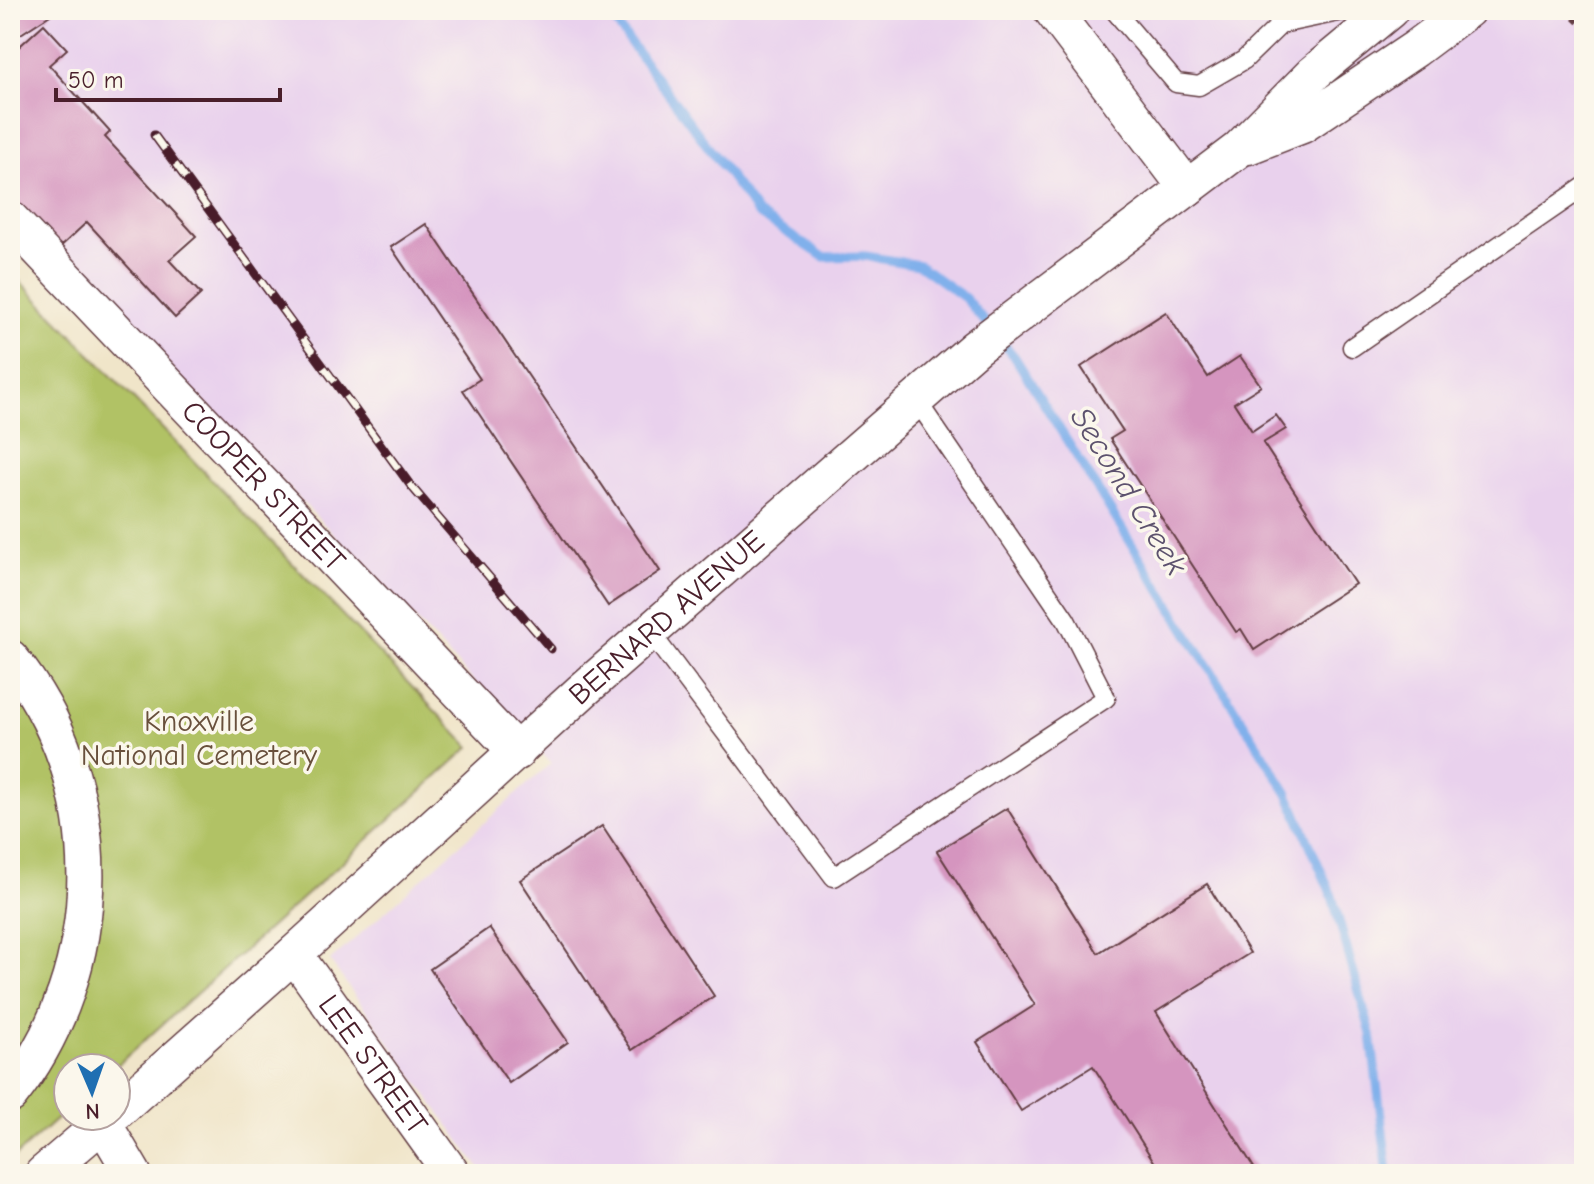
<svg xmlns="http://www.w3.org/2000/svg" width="1594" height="1184" font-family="'Comic Neue',sans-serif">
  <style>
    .built { fill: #e9d1ed }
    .green { fill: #b1c265; stroke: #7e7048; stroke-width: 2 }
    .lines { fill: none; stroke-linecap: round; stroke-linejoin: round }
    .stream { stroke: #80b0eb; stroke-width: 9 }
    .building { fill: #d595bf }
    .service-casing { stroke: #633d43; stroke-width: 21 }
    .minor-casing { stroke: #633d43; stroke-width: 39 }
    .path { stroke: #633d43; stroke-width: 5; stroke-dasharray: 6 6; stroke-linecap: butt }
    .service { stroke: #fff; stroke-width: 18 }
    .minor { stroke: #fff; stroke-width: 36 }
    .rail-casing { stroke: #4a1f2b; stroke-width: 9 }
    .rail { stroke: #fbf7ec; stroke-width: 6; stroke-dasharray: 18; stroke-linecap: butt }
    .labels { text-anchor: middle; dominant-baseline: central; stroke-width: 7; stroke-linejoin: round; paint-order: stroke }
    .street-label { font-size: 30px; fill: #4a1f2b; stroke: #fbf7ec }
    .park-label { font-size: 30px; fill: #69503c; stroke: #fbf7ec }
    .water-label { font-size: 32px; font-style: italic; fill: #5d526e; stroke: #fbf7ec }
  </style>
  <rect width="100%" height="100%" fill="#fbf7ec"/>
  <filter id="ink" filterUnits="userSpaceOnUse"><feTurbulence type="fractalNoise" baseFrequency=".0125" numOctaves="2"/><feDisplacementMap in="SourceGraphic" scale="16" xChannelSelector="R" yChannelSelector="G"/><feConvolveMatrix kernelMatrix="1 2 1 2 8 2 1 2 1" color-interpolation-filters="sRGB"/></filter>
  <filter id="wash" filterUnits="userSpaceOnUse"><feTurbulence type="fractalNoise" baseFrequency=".006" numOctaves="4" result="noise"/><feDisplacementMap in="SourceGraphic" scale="32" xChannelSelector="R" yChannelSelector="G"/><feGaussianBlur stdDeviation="1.8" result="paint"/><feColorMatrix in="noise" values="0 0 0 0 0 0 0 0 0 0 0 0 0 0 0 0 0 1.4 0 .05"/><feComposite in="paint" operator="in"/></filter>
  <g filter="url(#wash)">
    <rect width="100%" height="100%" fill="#f0e5c9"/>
    <path class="built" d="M10 10H1584V1174H484L330 961 551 763 363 564 10 203Z"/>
    <path class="green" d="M10 271 470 747 114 1068H68V1109L10 1161Z"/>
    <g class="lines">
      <g class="stream">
        <path d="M606 10 758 214 824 257 865 256 919 265 965 298 991 329"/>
        <path d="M1000 340 1014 356 1288 794 1332 896 1371 1034 1388 1174"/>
      </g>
    </g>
    <g id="blocks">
      <g class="building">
        <path d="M10 10H46L50 15 10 41Z"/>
        <path d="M44 24 67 49 49 65 110 132 105 137 196 236 169 260 201 294 175 318 87 222 58 249 10 197V55Z"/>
        <path d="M426 224 660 571 608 606 463 390 480 379 391 247Z"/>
        <path d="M1166 312 1208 377 1240 356 1261 386 1234 403 1252 431 1276 415 1286 429 1263 443 1355 584 1254 650 1241 629 1236 632 1110 439 1123 431 1081 367Z"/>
        <path d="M1007 808 1098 953 1207 884 1250 953 1156 1012 1258 1174H1162L1093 1066 1021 1111 977 1042 1035 1005 937 851Z"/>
        <path d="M602 826 714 996 632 1050 520 880Z"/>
        <path d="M489 928 568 1042 509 1083 430 969Z"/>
      </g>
    </g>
  </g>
  <g filter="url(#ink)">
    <use href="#blocks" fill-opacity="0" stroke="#633d43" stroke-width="2"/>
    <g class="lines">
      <g class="service-casing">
        <g id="service">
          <path d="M1114 10 1176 83 1199 86 1244 60 1281 24 1269 10"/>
          <path d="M1281 24 1348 10"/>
          <path d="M1352 347 1584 187"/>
          <path d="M650 632 834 877 1106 698 1066 620 917 401"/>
          <path d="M1579 1174 1584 1169"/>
        </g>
      </g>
      <g class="minor-casing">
        <g id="minor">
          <path d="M1052 10 1187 188"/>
          <path d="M1248 146 1302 125 1415 49 1467 10"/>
          <path id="s1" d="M10 219 517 752"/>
          <path d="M10 658C112 782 109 971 10 1095"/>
          <path id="s2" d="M294 954 452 1174"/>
          <path id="s3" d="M116 1112 294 954 582 691 975 348 1239 149 1314 73 1390 10"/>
          <path d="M103 1123 133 1174"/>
          <path d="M43 1174 111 1116"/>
        </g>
      </g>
      <path class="path" d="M1565 10 1584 28"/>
      <use href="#service" class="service"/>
      <use href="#minor" class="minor"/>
      <g class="rail-casing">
        <path id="rail" d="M154 135 411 486 551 649"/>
      </g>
      <use href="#rail" class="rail"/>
    </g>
  </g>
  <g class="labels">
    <g class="street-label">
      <text stroke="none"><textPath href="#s1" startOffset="368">COOPER STREET</textPath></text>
      <text stroke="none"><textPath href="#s3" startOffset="740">BERNARD AVENUE</textPath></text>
      <text stroke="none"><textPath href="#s2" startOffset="136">LEE STREET</textPath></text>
    </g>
    <g class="park-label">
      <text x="199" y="721">Knoxville<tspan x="199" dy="34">National Cemetery</tspan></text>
    </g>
    <g class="water-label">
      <text transform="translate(1129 491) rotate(58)">Second Creek</text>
    </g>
  </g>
  <rect width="1594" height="1184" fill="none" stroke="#fbf7ec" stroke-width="40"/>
  <g transform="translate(92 1092) rotate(178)"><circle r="38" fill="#fbf7ec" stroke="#b4a19f" stroke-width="2"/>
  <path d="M0-6L14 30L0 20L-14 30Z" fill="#1f6fb2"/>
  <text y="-12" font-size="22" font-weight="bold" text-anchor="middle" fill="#4a1f2b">N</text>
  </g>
  <path d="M56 88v12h224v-12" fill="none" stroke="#4a1f2b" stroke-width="4"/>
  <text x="68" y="88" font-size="24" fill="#4a1f2b" stroke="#fbf7ec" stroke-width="6" paint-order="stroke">50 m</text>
</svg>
